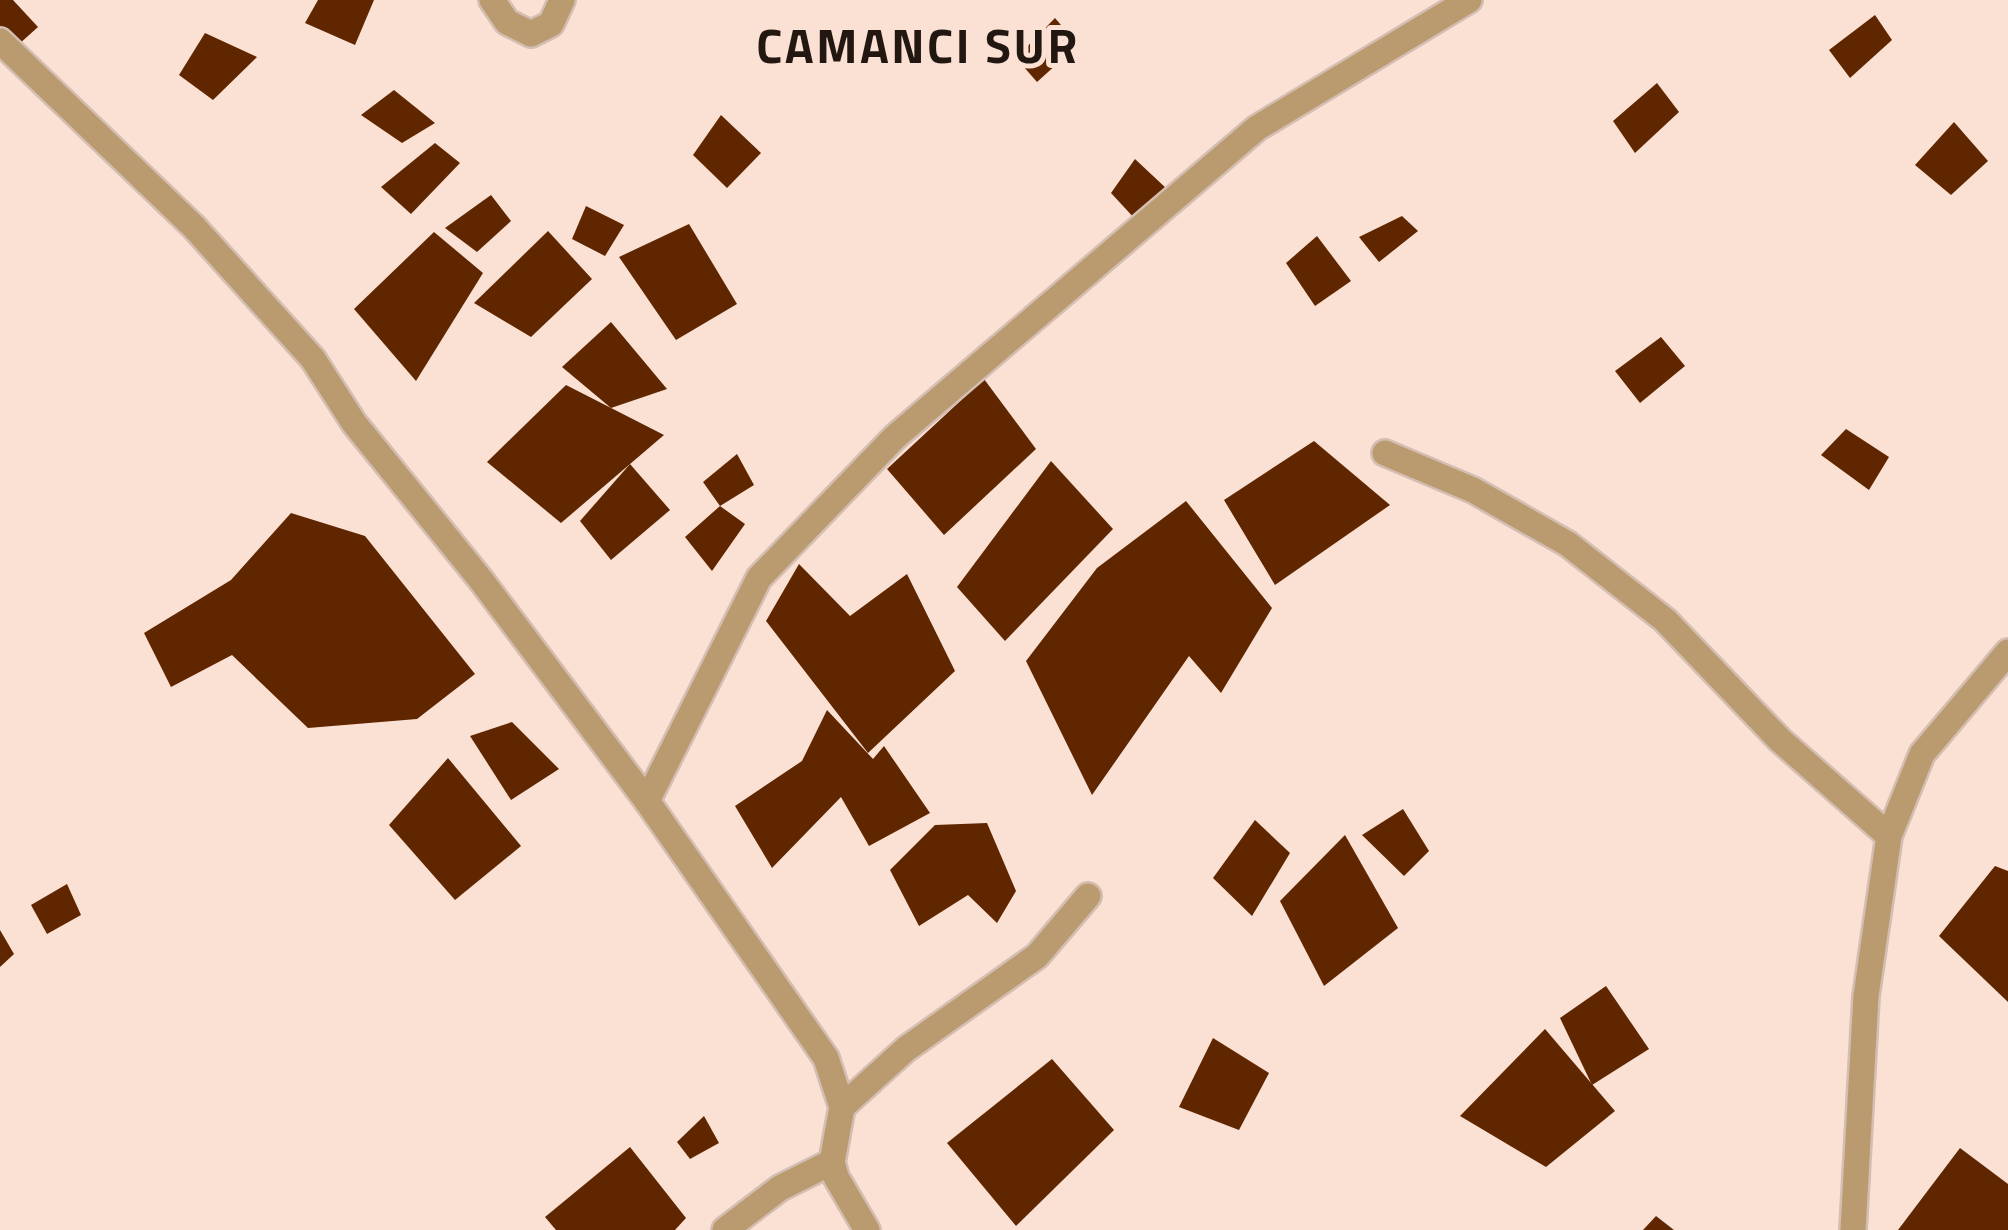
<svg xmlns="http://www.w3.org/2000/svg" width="2008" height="1230" font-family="'Titillium Web',sans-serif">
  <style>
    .building { fill: #5f2600 }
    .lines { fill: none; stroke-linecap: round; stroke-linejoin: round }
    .street-casing { stroke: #d4bdb1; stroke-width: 30 }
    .street { stroke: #ba9a6f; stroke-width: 25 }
    .labels { text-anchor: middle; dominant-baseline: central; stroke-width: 10; stroke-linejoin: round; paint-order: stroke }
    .district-label { font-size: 48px; font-weight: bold; letter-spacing: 2.5px; fill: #221711; stroke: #fbe1d4 }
  </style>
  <rect width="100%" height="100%" fill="#fbe1d4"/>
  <g class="building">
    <path d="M0 0H13L38 27 18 45 0 26Z"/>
    <path d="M318 0H374L355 45 305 23Z"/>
    <path d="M1875 15 1892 40 1850 78 1829 50Z"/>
    <path d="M1055 18 1078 45 1037 82 1016 58Z"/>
    <path d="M205 33 257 57 213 100 179 75Z"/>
    <path d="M1657 83 1679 112 1635 153 1613 121Z"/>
    <path d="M394 90 435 123 402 143 361 115Z"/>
    <path d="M721 115 761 153 727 188 693 155Z"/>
    <path d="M1954 122 1988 161 1951 195 1915 165Z"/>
    <path d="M435 143 460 163 411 214 381 187Z"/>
    <path d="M1135 159 1168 190 1136 220 1111 193Z"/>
    <path d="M491 195 511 221 477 252 445 228Z"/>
    <path d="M586 206 624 225 605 256 572 239Z"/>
    <path d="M1402 216 1418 231 1379 262 1359 237Z"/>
    <path d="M689 224 737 304 676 340 619 257Z"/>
    <path d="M548 231 592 279 531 337 474 303Z"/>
    <path d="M434 232 483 273 416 381 354 309Z"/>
    <path d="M1317 236 1351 281 1315 306 1286 263Z"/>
    <path d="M611 322 667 389 611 408 562 367Z"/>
    <path d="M1661 337 1685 366 1640 403 1615 371Z"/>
    <path d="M984 379 1036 449 944 535 887 469Z"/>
    <path d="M566 385 664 435 561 523 487 462Z"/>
    <path d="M1846 429 1889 457 1869 490 1821 455Z"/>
    <path d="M1314 441 1390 505 1275 585 1224 500Z"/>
    <path d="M737 454 754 485 720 506 745 524 712 571 685 537 720 506 703 482Z"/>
    <path d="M1051 461 1113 529 1005 641 957 587Z"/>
    <path d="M630 464 670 510 611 560 580 521Z"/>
    <path d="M1186 501 1272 608 1221 693 1189 656 1092 795 1026 661 1097 568Z"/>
    <path d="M291 513 365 536 475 674 417 719 308 728 232 655 171 687 144 633 231 580Z"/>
    <path d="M799 564 850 616 907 574 955 671 868 753 766 621Z"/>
    <path d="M827 710 873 759 884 746 930 813 869 846 841 797 772 868 735 806 802 761Z"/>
    <path d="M512 722 559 769 511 800 470 736Z"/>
    <path d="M448 758 521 846 455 900 389 825Z"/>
    <path d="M1403 809 1429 851 1404 876 1362 835Z"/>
    <path d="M1255 820 1290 853 1252 916 1213 878Z"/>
    <path d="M987 823 1016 891 997 923 968 895 919 926 890 870 935 825Z"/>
    <path d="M1345 835 1398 928 1324 986 1280 901Z"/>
    <path d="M1995 866 2008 871V1002L1939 936Z"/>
    <path d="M67 884 81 915 47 934 31 905Z"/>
    <path d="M0 930 14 954 0 967Z"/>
    <path d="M1606 986 1649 1049 1592 1085 1560 1018Z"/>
    <path d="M1545 1029 1615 1111 1546 1167 1460 1116Z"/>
    <path d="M1213 1038 1269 1073 1239 1130 1179 1107Z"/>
    <path d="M1052 1059 1114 1130 1016 1226 947 1143Z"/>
    <path d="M704 1116 719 1143 690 1159 677 1142Z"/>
    <path d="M630 1147 686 1218 675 1230H556L545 1217Z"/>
    <path d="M1960 1148 2008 1184V1230H1898Z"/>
    <path d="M1656 1216 1674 1230H1643Z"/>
  </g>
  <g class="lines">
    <g class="street-casing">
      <g id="street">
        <path d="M492 0 507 22 531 34 551 24 562 0"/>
        <path d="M0 41 194 227 313 359 354 423 481 580 647 801 826 1058 842 1107 832 1162 836 1177 867 1230"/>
        <path d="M1385 453 1473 490 1568 544 1665 620 1780 740 1889 836"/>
        <path d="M647 801 759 578 895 437 1257 128 1469 0"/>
        <path d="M842 1107 906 1049 1037 956 1088 896"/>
        <path d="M725 1230 780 1188 832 1162"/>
        <path d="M1853 1230 1866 996 1889 836 1922 754 2008 652"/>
      </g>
    </g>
    <use href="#street" class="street"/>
  </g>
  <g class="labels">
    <g class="district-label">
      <text x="918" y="45">CAMANCI SUR</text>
    </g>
  </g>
</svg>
